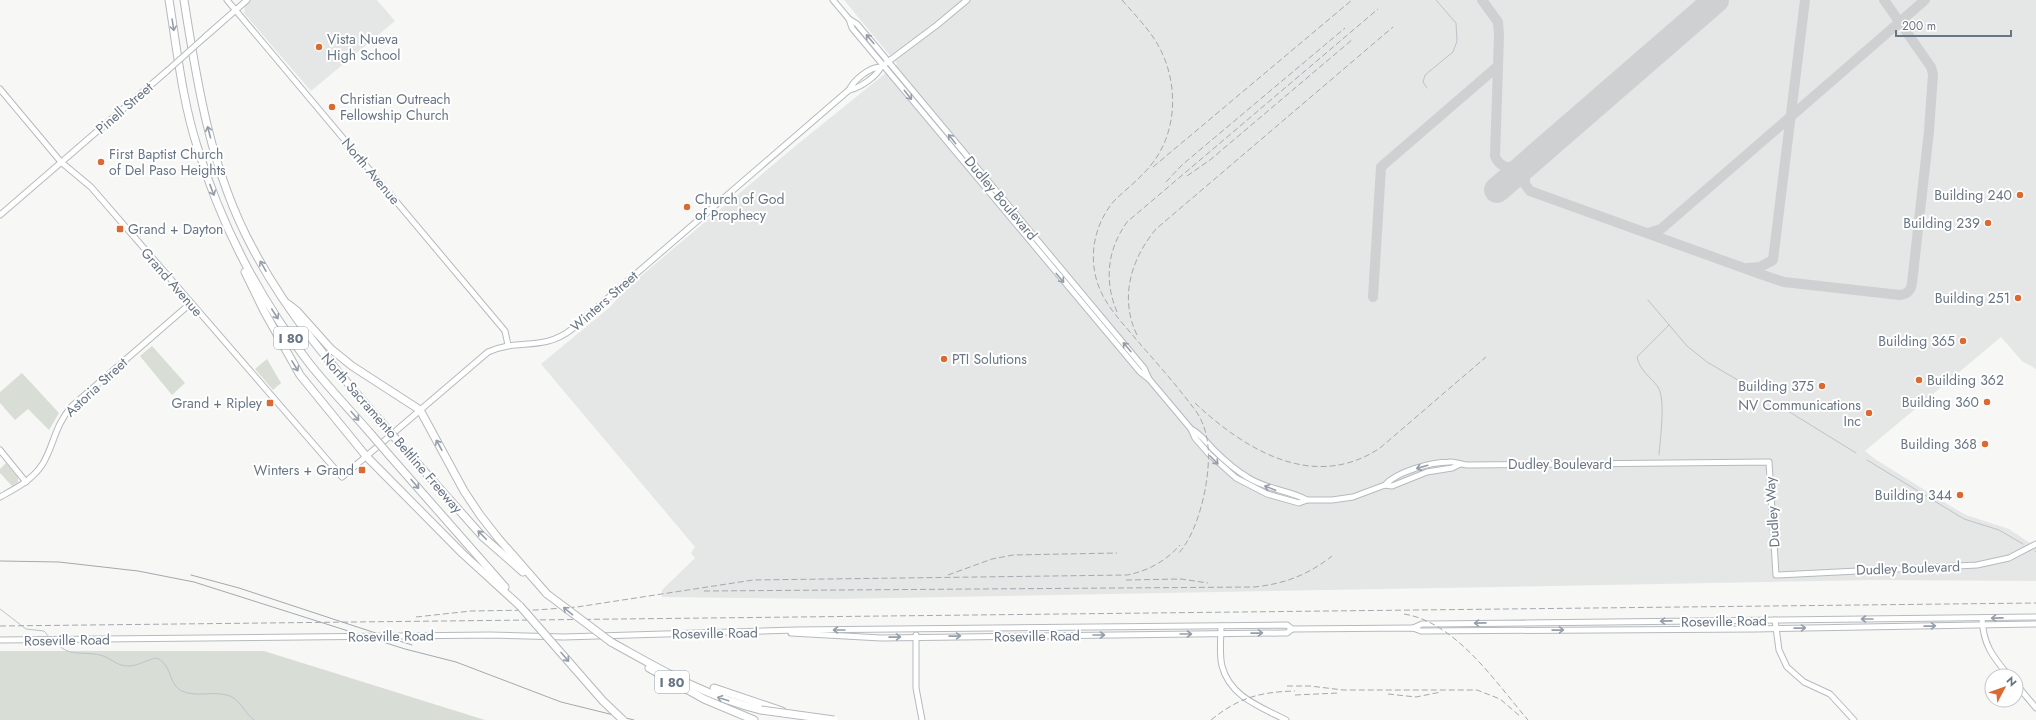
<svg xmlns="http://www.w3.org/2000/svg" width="2036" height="720" font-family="Jost,sans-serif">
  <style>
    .built { fill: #e5e6e6 }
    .green { fill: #d8ded6 }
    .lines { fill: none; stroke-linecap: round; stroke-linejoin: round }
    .stream { stroke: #bbc4ca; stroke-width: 1 }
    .taxiway { stroke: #ced0d2; stroke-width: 10 }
    .runway { stroke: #ced0d2; stroke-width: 26 }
    .secondary-casing { stroke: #b6babe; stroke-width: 7 }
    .highway-casing { stroke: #b6b9bc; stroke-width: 9 }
    .secondary { stroke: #fff; stroke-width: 5 }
    .highway { stroke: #fff; stroke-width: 7 }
    .tram { stroke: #a4a9af; stroke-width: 1 }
    .rail { stroke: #a4a9af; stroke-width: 1; stroke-dasharray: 6 3; stroke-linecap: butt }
    .secondary-bridge-casing { stroke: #b6babe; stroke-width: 7; stroke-linecap: butt }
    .highway-bridge-casing { stroke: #b6b9bc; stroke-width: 9; stroke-linecap: butt }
    .secondary-bridge { stroke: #fff; stroke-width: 5 }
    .highway-bridge { stroke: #fff; stroke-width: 7 }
    .oneway { stroke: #959ea9 }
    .poi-dot { fill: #da6932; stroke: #fff; stroke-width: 1.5 }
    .labels { text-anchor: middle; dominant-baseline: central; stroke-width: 4; stroke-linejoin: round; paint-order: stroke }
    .shield { fill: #fff; stroke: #959ea9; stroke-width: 1 }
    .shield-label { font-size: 13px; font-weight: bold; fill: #687584 }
    .poi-label { font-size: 14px; fill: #687584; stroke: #fff; text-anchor: end }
    .street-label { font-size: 14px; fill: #687584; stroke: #fff }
  </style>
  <rect width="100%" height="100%" fill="#f7f7f5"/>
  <g class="built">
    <path d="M250 0H377L395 21 311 91 244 13 245 5Z"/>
    <path d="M844 0H2036V369L2022 361 2001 337 1865 451 1875 459 1952 507 1966 515 2009 529 2036 547V581L1876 580 836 599 662 597V590L695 558 691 553 695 547 541 364 610 307 629 286 799 143 897 64Z"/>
  </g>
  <g class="green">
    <path d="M152 346 185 383 172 395 140 356Z"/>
    <path d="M267 359 281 383 273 390 255 369Z"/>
    <path d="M22 373 59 413 49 430 28 409 15 420 0 403V392Z"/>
    <path d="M6 463 18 478V482L12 486 0 473V469Z"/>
    <path d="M0 651H264L485 720H0Z"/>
  </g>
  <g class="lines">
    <g class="stream">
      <path d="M1427 88 1423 82 1425 75 1453 52 1457 41 1456 23 1436 0"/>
      <path d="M1648 300 1687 346 1707 362 1748 386"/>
      <path d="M1775 403 1856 453"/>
      <path d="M1659 455C1660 439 1666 400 1658 387 1650 376 1640 371 1637 357L1669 325"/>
      <path d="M1867 460 1964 519 1999 530 2023 544"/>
      <path d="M2035 551 2036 552"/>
      <path d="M0 609 26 629 44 631 50 638"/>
      <path d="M54 641C69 658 81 651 100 655 110 657 116 666 128 666 139 666 147 659 157 658 172 665 168 682 180 690 194 698 211 691 227 695 240 698 244 713 254 720"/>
    </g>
    <g class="taxiway">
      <path d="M1482 0 1498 22 1499 36 1495 156C1500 169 1510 168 1522 168"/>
      <path d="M1525 165V184L1530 191 1763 275 1784 282 1900 295C1908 294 1911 290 1912 283L1929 131 1933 74 1931 67 1884 0"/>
      <path d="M1648 233 1661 229 1925 0"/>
      <path d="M1748 268 1760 267 1773 260 1805 0"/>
      <path d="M1373 297 1381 167 1498 66"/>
    </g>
    <path class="runway" d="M1497 190 1716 0"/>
    <g class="secondary-casing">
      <g id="secondary">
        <path d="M227 0 505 331 508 345"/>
        <path d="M833 0 849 19 852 28 1140 372 1149 379 1191 429C1201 434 1206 442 1214 450 1224 460 1234 469 1247 477 1267 490 1289 490 1307 500"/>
        <path d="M849 19 857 24 1144 368 1149 379"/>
        <path d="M205 37 247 0"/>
        <path d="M0 89 61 162 91 187 342 477 488 352C518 338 543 352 572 329L849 90C854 80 869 67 881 67"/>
        <path d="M849 90C860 88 876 77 881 67L937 25 967 0"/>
        <path d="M0 215 167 71"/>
        <path d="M1191 429 1195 438 1209 454 1236 478 1267 494 1299 503 1307 500H1332L1353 497 1385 485 1392 486 1427 472 1452 468 1460 464"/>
        <path d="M0 450 26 482"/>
        <path d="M1385 485C1396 472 1431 462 1449 462 1455 461 1461 465 1467 465L1769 462 1776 575 1977 565 2009 558 2036 544"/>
        <path d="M0 497C16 488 31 481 42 465 54 446 54 427 71 407L191 303"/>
        <path d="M1982 618C1983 644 1992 656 2009 676"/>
        <path d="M1775 620 1779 650 1787 667 1804 682 1830 694 1854 720"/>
        <path d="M1221 626C1221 639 1219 654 1222 666 1230 697 1261 707 1286 720"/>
        <path d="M1413 628 1422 624H1431L2036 617"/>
        <path d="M791 633 881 638 1281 633H1287L1292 629 1413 628 1421 631 1755 629 2036 624"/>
        <path d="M916 635V688L922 720"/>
        <path d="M0 640 490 635 564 637 796 630 1287 625 1292 629"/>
        <path d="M2016 684 2036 708"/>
      </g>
    </g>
    <g class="highway-casing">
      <g id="highway">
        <path d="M169 0C177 49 182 99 197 146 221 225 259 298 309 363 328 387 350 410 371 434"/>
        <path d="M184 0C197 84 211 171 252 247 287 314 334 368 383 424"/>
        <path d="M245 272 264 311 300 375 366 456 463 554 520 606"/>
        <path d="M288 304 297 311 331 349 352 366 420 410 464 491 480 515 498 538 547 594"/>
        <path d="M401 445 482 536 523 572"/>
        <path d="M389 455 505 587"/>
        <path d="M611 642C660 669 706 697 761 710"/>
        <path d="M649 668 704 699 754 720"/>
        <path d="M714 688 782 711"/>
      </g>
    </g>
    <use href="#secondary" class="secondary"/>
    <use href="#highway" class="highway"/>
    <g class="tram">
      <path d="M0 561 59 562 138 571 194 582 405 649 456 662 561 702 634 720"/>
      <path d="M191 575 239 588 412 645"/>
    </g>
    <g class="rail">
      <path d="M1122 0C1135 15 1149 29 1158 45 1179 82 1178 132 1151 165 1140 179 1126 189 1114 201 1096 222 1089 251 1096 278 1102 302 1120 320 1135 338 1154 360 1174 382 1192 406 1200 415 1205 427 1207 439 1213 470 1200 531 1178 554"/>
      <path d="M1153 167 1352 0"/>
      <path d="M1187 176 1210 160 1353 39"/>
      <path d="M1166 182 1182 165 1345 28"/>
      <path d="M1117 312C1104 281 1107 250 1127 222L1378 9"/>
      <path d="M1137 335C1119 298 1131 259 1156 229L1393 27"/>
      <path d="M1195 403C1245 450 1314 492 1380 448L1486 357"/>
      <path d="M948 575 992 559 1013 555 1117 553"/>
      <path d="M1126 580 1181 579 1208 583"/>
      <path d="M704 591 1254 587C1284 584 1308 575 1332 556"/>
      <path d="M1404 614C1456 622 1496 683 1528 720"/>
      <path d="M416 617 471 611 536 610 577 607 753 580 1127 575C1148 571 1166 561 1180 545"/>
      <path d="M0 626 2036 603"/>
      <path d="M1287 686H1310L1343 690H1477L1500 699 1521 717"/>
      <path d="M1388 694 1416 697 1441 692"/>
      <path d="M1295 695 1339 693"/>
      <path d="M1211 720C1238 698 1259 692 1295 691"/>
    </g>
    <g class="secondary-bridge-casing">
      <path id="secondary-bridge" d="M167 71 205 37"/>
    </g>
    <g class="highway-bridge-casing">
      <g id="highway-bridge">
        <path d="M383 424 401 445"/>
        <path d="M371 434 389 455"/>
        <path d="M547 594 611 642"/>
        <path d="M520 606 603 701 623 720"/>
        <path d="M761 710 834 720"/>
      </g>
    </g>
    <use href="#secondary-bridge" class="secondary-bridge"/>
    <use href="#highway-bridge" class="highway-bridge"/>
  </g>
  <defs><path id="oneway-shaft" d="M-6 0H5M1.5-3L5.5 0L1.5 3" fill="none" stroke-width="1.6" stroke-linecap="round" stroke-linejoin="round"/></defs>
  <g class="oneway">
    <use href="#oneway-shaft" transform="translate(173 25) rotate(81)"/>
    <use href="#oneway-shaft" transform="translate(870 39) rotate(-130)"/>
    <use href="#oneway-shaft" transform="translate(908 95) rotate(51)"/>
    <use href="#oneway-shaft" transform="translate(209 132) rotate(-105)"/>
    <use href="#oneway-shaft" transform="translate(952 139) rotate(-129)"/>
    <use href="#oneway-shaft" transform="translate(212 190) rotate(69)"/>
    <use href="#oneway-shaft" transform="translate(263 266) rotate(-120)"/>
    <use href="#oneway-shaft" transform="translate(1060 278) rotate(50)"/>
    <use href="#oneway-shaft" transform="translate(275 314) rotate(57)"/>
    <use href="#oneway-shaft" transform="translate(1127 347) rotate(-130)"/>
    <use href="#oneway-shaft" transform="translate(295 366) rotate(59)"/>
    <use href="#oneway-shaft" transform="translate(355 416) rotate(49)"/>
    <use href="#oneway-shaft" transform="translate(439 445) rotate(-119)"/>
    <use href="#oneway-shaft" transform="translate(1214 460) rotate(45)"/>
    <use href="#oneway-shaft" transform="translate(1422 467) rotate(164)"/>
    <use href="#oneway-shaft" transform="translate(415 484) rotate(49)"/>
    <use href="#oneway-shaft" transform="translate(1270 488) rotate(-159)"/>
    <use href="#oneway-shaft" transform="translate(482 535) rotate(-134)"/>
    <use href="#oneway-shaft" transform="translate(568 611) rotate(-141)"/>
    <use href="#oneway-shaft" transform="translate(1997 618) rotate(179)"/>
    <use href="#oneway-shaft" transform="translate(1867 619) rotate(180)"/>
    <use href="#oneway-shaft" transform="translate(1666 621) rotate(179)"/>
    <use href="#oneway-shaft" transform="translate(1480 623) rotate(179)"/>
    <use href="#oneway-shaft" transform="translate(1930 626) rotate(-1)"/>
    <use href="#oneway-shaft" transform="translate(1800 628) rotate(-1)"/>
    <use href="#oneway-shaft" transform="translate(839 630) rotate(-180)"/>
    <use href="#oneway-shaft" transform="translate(1558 630) rotate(-1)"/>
    <use href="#oneway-shaft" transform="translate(1257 633) rotate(-1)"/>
    <use href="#oneway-shaft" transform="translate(1186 634)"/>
    <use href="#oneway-shaft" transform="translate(1099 635)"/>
    <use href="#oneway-shaft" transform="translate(955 636) rotate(-1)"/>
    <use href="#oneway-shaft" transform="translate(895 637) rotate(-1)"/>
    <use href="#oneway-shaft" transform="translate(565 657) rotate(49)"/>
    <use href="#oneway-shaft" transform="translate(723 699) rotate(-162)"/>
  </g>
  <g class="poi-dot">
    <circle cx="319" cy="47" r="4"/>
    <circle cx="332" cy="107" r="4"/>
    <circle cx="101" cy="162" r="4"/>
    <circle cx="2020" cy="195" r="4"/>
    <circle cx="687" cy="207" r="4"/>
    <circle cx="1988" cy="223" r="4"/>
    <rect x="116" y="225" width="8" height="8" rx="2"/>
    <circle cx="2018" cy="298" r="4"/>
    <circle cx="1963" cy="341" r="4"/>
    <circle cx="944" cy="359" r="4"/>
    <circle cx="1919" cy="380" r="4"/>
    <circle cx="1822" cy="386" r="4"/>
    <circle cx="1987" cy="402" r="4"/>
    <rect x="266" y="399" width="8" height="8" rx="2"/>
    <circle cx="1869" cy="413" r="4"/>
    <circle cx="1985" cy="444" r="4"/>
    <rect x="358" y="466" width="8" height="8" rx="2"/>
    <circle cx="1960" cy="495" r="4"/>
  </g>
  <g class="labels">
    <g class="shield">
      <rect x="274" y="327" width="34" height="22" rx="3"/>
      <rect x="655" y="671" width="34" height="22" rx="3"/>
    </g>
    <g class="shield-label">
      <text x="291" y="338">I 80</text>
      <text x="672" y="682">I 80</text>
    </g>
    <g class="poi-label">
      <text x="327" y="39" text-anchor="start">Vista Nueva<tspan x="327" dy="16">High School</tspan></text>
      <text x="340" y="99" text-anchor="start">Christian Outreach<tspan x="340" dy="16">Fellowship Church</tspan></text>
      <text x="109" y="154" text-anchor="start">First Baptist Church<tspan x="109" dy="16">of Del Paso Heights</tspan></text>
      <text x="2012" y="195">Building 240</text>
      <text x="695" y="199" text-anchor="start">Church of God<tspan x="695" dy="16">of Prophecy</tspan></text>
      <text x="1980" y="223">Building 239</text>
      <text x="128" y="229" text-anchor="start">Grand + Dayton</text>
      <text x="2010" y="298">Building 251</text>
      <text x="1955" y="341">Building 365</text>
      <text x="952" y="359" text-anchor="start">PTI Solutions</text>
      <text x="1927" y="380" text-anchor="start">Building 362</text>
      <text x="1814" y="386">Building 375</text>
      <text x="1979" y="402">Building 360</text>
      <text x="262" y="403">Grand + Ripley</text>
      <text x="1861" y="405">NV Communications<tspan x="1861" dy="16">Inc</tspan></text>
      <text x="1977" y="444">Building 368</text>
      <text x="354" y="470">Winters + Grand</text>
      <text x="1952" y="495">Building 344</text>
    </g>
    <g class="street-label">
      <text transform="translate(124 108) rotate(-41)">Pinell Street</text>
      <text transform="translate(371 171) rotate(50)">North Avenue</text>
      <text transform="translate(1001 198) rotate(50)">Dudley Boulevard</text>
      <text transform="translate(172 282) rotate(49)">Grand Avenue</text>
      <text transform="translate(604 301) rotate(-41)">Winters Street</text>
      <text transform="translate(96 387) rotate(-43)">Astoria Street</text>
      <text transform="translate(392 433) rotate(49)">North Sacramento Beltline Freeway</text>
      <text x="1560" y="464">Dudley Boulevard</text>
      <text transform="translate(1772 512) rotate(-94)">Dudley Way</text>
      <text transform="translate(1908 568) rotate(-2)">Dudley Boulevard</text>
      <text transform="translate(1724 621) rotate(-1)">Roseville Road</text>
      <text transform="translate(715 633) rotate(-1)">Roseville Road</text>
      <text transform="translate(391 636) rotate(-1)">Roseville Road</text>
      <text transform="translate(1037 636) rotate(-1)">Roseville Road</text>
      <text transform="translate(67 640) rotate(-1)">Roseville Road</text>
    </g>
  </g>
  <g transform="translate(2004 688) rotate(49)"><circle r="19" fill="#ffffff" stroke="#c3c8ce"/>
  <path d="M0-3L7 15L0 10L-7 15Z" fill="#da6932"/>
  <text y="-6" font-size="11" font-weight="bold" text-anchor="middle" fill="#687584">N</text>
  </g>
  <path d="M1896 30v6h115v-6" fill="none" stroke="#687584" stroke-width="2"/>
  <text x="1902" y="30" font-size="12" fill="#687584" stroke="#ffffff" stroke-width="3" paint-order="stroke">200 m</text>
</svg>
